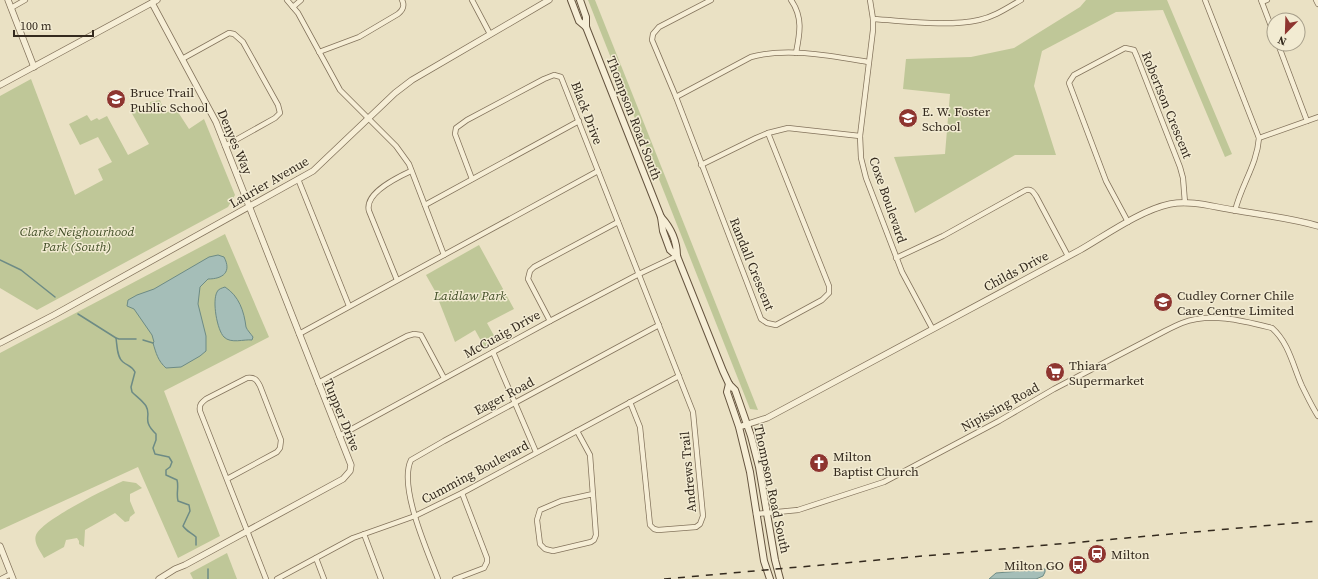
<svg xmlns="http://www.w3.org/2000/svg" width="1318" height="579" font-family="'Source Serif 4',serif">
  <style>
    .green { fill: #bfc798 }
    .water { fill: #a5beb8; stroke: #6d8b85 }
    .lines { fill: none; stroke-linecap: round; stroke-linejoin: round }
    .stream { stroke: #6d8b85; stroke-width: 1.5 }
    .minor-casing { stroke: #83735c; stroke-width: 6 }
    .tertiary-casing { stroke: #83735c; stroke-width: 7 }
    .secondary-casing { stroke: #65543f; stroke-width: 8 }
    .minor { stroke: #f6eed6; stroke-width: 4.5 }
    .tertiary { stroke: #f6eed6; stroke-width: 5.5 }
    .secondary { stroke: #f6eed6; stroke-width: 6 }
    .rail { stroke: #342a1e; stroke-width: 1.5; stroke-dasharray: 7 7; stroke-linecap: butt }
    .labels { text-anchor: middle; dominant-baseline: central; stroke-width: 3; stroke-linejoin: round; paint-order: stroke }
    .poi-label { font-size: 13px; fill: #342a1e; stroke: #f2ebd2; text-anchor: start }
    .street-label { font-size: 13px; fill: #342a1e; stroke: #f2ebd2 }
    .park-label { font-size: 13px; font-style: italic; fill: #424f27; stroke: #f2ebd2 }
  </style>
  <rect width="100%" height="100%" fill="#eae1c4"/>
  <g class="green">
    <path d="M588 0H595L758 410 750 409Z"/>
    <path d="M1086 0H1167L1232 154 1225 157 1163 10 1116 12 1042 51 1034 86 1056 155H1015L915 213 894 157 945 154 950 94 903 89 906 59 971 57 1014 48 1080 7Z"/>
    <path d="M31 79 75 195 103 180 98 169 112 162 98 137 80 145 69 124 87 115 91 121 97 118 99 120 107 116 128 155 149 144 130 110 150 105V102L160 100 165 113 176 109 189 129 204 119 235 195 228 207 37 310 0 288V96Z"/>
    <path d="M225 234 269 337 164 391 220 536 178 558 138 467 0 530V353Z"/>
    <path d="M479 245 514 309 487 323 497 341 485 348 475 330 455 342 435 291 426 275Z"/>
    <path d="M123 481 136 483 142 488 130 494V501L135 513 130 517 129 521 125 522 115 513 85 530 84 547 79 544V541L77 538 66 540 64 547 44 558C41 552 33 543 36 535 42 520 106 489 123 481Z"/>
    <path d="M227 553 237 579H193L190 573Z"/>
  </g>
  <g class="water">
    <path d="M218 255 224 257C232 272 223 279 208 279L200 287 198 304 206 336V351L200 356 181 367 166 368C158 361 156 353 153 343L154 342 152 335 134 309 127 306 128 300 137 295 154 289 209 257Z"/>
    <path d="M225 287C239 296 244 311 246 327 247 330 251 334 253 337L252 340C244 339 231 344 224 337 217 330 212 301 217 292 218 289 222 288 225 287Z"/>
    <path d="M1045 569V572L1043 576 1036 579H989L996 573Z"/>
  </g>
  <g class="lines">
    <g class="stream">
      <path d="M0 260 21 270 55 297"/>
      <path d="M78 314 116 338 119 339H136"/>
      <path d="M116 338C117 345 117 358 123 362 128 366 132 366 135 372L131 387 132 392C136 396 143 401 146 406 152 416 141 420 156 434V440L153 448 155 454 169 457 172 462 170 467 166 470V475L177 480C179 487 176 494 178 501L189 505 190 511 183 526C186 531 192 533 196 537V545"/>
      <path d="M143 340 153 343"/>
      <path d="M208 579V569"/>
    </g>
    <g class="minor-casing">
      <g id="minor">
        <path d="M287 0 298 13 340 90 396 146 409 164 444 255"/>
        <path d="M472 0 490 34"/>
        <path d="M711 0 659 27 653 34 652 40 676 97 761 319 767 323 776 325 822 300 829 293V286L768 133"/>
        <path d="M791 0C803 17 800 33 796 53"/>
        <path d="M870 0 873 19V30L860 136 861 158 866 178 902 272 932 328"/>
        <path d="M1205 0 1259 138C1257 165 1241 185 1235 211"/>
        <path d="M1261 0 1274 34"/>
        <path d="M1316 0 1318 4"/>
        <path d="M1262 2 1267 0"/>
        <path d="M293 7 301 0"/>
        <path d="M11 8 25 0"/>
        <path d="M873 19C906 21 947 27 979 20 994 17 1007 8 1021 0"/>
        <path d="M1278 44 1307 121"/>
        <path d="M319 52 359 37 398 14C403 10 405 6 402 0"/>
        <path d="M182 59 229 33 234 34 243 42 278 105 280 113 275 118 225 146"/>
        <path d="M676 97 751 57C787 47 832 56 868 62"/>
        <path d="M1259 138 1318 117"/>
        <path d="M701 165 756 138 768 133 788 128 860 136"/>
        <path d="M298 179 349 306"/>
        <path d="M472 179 455 134 456 128 467 120 544 79 554 75 561 77 693 412 703 516 700 524 696 527 658 530 654 529 650 525 640 427 630 402"/>
        <path d="M425 205 579 121"/>
        <path d="M1128 222 1106 181 1069 83 1070 81 1074 75 1125 48 1134 50 1137 57 1180 167 1183 178 1185 203"/>
        <path d="M896 258 943 236 1026 190C1032 189 1033 192 1036 196L1068 256"/>
        <path d="M397 280 369 211C364 193 398 177 411 171"/>
        <path d="M550 321 528 279 530 271 534 267 618 222"/>
        <path d="M299 334 598 171"/>
        <path d="M493 352 536 452"/>
        <path d="M318 383 407 336 414 334 421 335 444 378"/>
        <path d="M577 431 590 455 596 535 594 540 591 542 553 551 545 549 540 544 537 520 540 510 561 501 593 494"/>
        <path d="M339 436 550 321 639 274 677 256"/>
        <path d="M227 479 277 452 280 448 281 440 260 386C257 380 255 377 247 378L206 399C201 403 199 405 200 411L266 579"/>
        <path d="M756 514 798 510 884 482 999 421 1054 389 1165 331C1171 328 1177 325 1182 323 1211 312 1244 321 1272 328 1289 343 1293 366 1302 386 1307 396 1312 407 1318 416"/>
        <path d="M364 534 381 579"/>
        <path d="M316 558 324 579"/>
        <path d="M1 579 11 574"/>
        <path d="M277 579 353 538 415 516 462 493 679 376"/>
        <path d="M438 579C428 552 398 487 411 460L444 441 659 325"/>
        <path d="M455 579 484 568 487 562V558L462 493"/>
      </g>
    </g>
    <g class="tertiary-casing">
      <g id="tertiary">
        <path d="M8 0 34 67"/>
        <path d="M152 3 216 122 351 465 350 471 343 479 185 565 175 569 159 579"/>
        <path d="M0 85 157 0"/>
        <path d="M0 343 54 315 313 171 395 93 412 80 549 0"/>
        <path d="M739 427 767 418 1080 250C1106 235 1141 210 1170 204 1192 200 1213 207 1234 210 1262 215 1291 218 1318 226"/>
        <path d="M0 546 13 579"/>
      </g>
    </g>
    <g class="secondary-casing">
      <g id="secondary">
        <path d="M571 0 579 21 586 27"/>
        <path d="M580 0 586 17V27L661 217 663 231 670 250 677 256"/>
        <path d="M661 217C671 228 677 241 677 256L723 371 729 384 735 390 751 436 759 467 775 560 780 579"/>
        <path d="M729 384 727 392 739 427 750 472 764 561 770 579"/>
      </g>
    </g>
    <use href="#minor" class="minor"/>
    <use href="#tertiary" class="tertiary"/>
    <use href="#secondary" class="secondary"/>
    <path class="rail" d="M664 579 1318 521"/>
  </g>
  <defs>
    <g id="school-disc" transform="scale(1)"><circle r="9.5" fill="#8e3530" stroke="#f2ebd2"/><path d="M0-5L7-2L0 1L-7-2ZM-4 1L0 2.5L4 1V4Q0 6-4 4Z" fill="#fff"/></g>
    <g id="supermarket-disc" transform="scale(1)"><circle r="9.5" fill="#8e3530" stroke="#f2ebd2"/><path d="M-6-5.5h2.5l.6 2H6L4.5 2H-2.5L-4.4-4H-6ZM-1.5 3.2a1.3 1.3 0 1 0 .1 0ZM3 3.2a1.3 1.3 0 1 0 .1 0Z" fill="#fff"/></g>
    <g id="church-disc" transform="scale(1)"><circle r="9.5" fill="#8e3530" stroke="#f2ebd2"/><path d="M-1.2-6h2.4v3.5h3.3v2.4h-3.3V6h-2.4V-.1h-3.3v-2.4h3.3Z" fill="#fff"/></g>
    <g id="station-disc" transform="scale(1)"><circle r="9.5" fill="#8e3530" stroke="#f2ebd2"/><path d="M-3-6H3Q5-6 5-4V2Q5 4 3 4L4.5 6H3L1.5 4h-3L-3 6H-4.5L-3 4Q-5 4-5 2V-4Q-5-6-3-6ZM-3.5-4v3h7v-3ZM-3.5 1v1.5H-2V1ZM2 1v1.5H3.5V1Z" fill="#fff"/></g>
    <g id="bus-disc" transform="scale(1)"><circle r="9.5" fill="#8e3530" stroke="#f2ebd2"/><path d="M-5-6H5V4H4V6H2V4H-2V6H-4V4H-5ZM-3.5-4V0h7V-4ZM-3.5 1.2v1.5H-2V1.2ZM2 1.2v1.5H3.5V1.2Z" fill="#fff"/></g>
  </defs>
  <g fill-rule="evenodd">
    <use href="#school-disc" x="116" y="99"/>
    <use href="#school-disc" x="908" y="118"/>
    <use href="#school-disc" x="1163" y="302"/>
    <use href="#supermarket-disc" x="1055" y="372"/>
    <use href="#church-disc" x="819" y="463"/>
    <use href="#station-disc" x="1097" y="554"/>
    <use href="#bus-disc" x="1078" y="565"/>
  </g>
  <g class="labels">
    <g class="poi-label">
      <text x="130" y="92">Bruce Trail<tspan x="130" dy="15">Public School</tspan></text>
      <text x="922" y="111">E. W. Foster<tspan x="922" dy="15">School</tspan></text>
      <text x="1177" y="295">Cudley Corner Chile<tspan x="1177" dy="15">Care Centre Limited</tspan></text>
      <text x="1069" y="365">Thiara<tspan x="1069" dy="15">Supermarket</tspan></text>
      <text x="833" y="456">Milton<tspan x="833" dy="15">Baptist Church</tspan></text>
      <text x="1111" y="554">Milton</text>
      <text x="1064" y="565" text-anchor="end">Milton GO</text>
    </g>
    <g class="street-label">
      <text transform="translate(1167 105) rotate(68)">Robertson Crescent</text>
      <text transform="translate(587 113) rotate(69)">Black Drive</text>
      <text transform="translate(634 118) rotate(69)">Thompson Road South</text>
      <text transform="translate(235 142) rotate(67)">Denyes Way</text>
      <text transform="translate(269 182) rotate(-30)">Laurier Avenue</text>
      <text transform="translate(888 200) rotate(71)">Coxe Boulevard</text>
      <text transform="translate(752 264) rotate(68)">Randall Crescent</text>
      <text transform="translate(1016 271) rotate(-28)">Childs Drive</text>
      <text transform="translate(502 334) rotate(-29)">McCuaig Drive</text>
      <text transform="translate(504 396) rotate(-28)">Eager Road</text>
      <text transform="translate(1000 407) rotate(-29)">Nipissing Road</text>
      <text transform="translate(342 415) rotate(68)">Tupper Drive</text>
      <text transform="translate(475 472) rotate(-28)">Cumming Boulevard</text>
      <text transform="translate(688 472) rotate(-95)">Andrews Trail</text>
      <text transform="translate(772 489) rotate(78)">Thompson Road South</text>
    </g>
    <g class="park-label">
      <text x="77" y="231">Clarke Neighourhood<tspan x="77" dy="15">Park (South)</tspan></text>
      <text x="470" y="295">Laidlaw Park</text>
    </g>
  </g>
  <g transform="translate(1286 32) rotate(203)"><circle r="19" fill="#f2ebd2" stroke="#a69e8a"/>
  <path d="M0-3L7 15L0 10L-7 15Z" fill="#8e3530"/>
  <text y="-6" font-size="11" font-weight="bold" text-anchor="middle" fill="#342a1e">N</text>
  </g>
  <path d="M14 30v6h79v-6" fill="none" stroke="#342a1e" stroke-width="2"/>
  <text x="20" y="30" font-size="12" fill="#342a1e" stroke="#f2ebd2" stroke-width="3" paint-order="stroke">100 m</text>
</svg>
